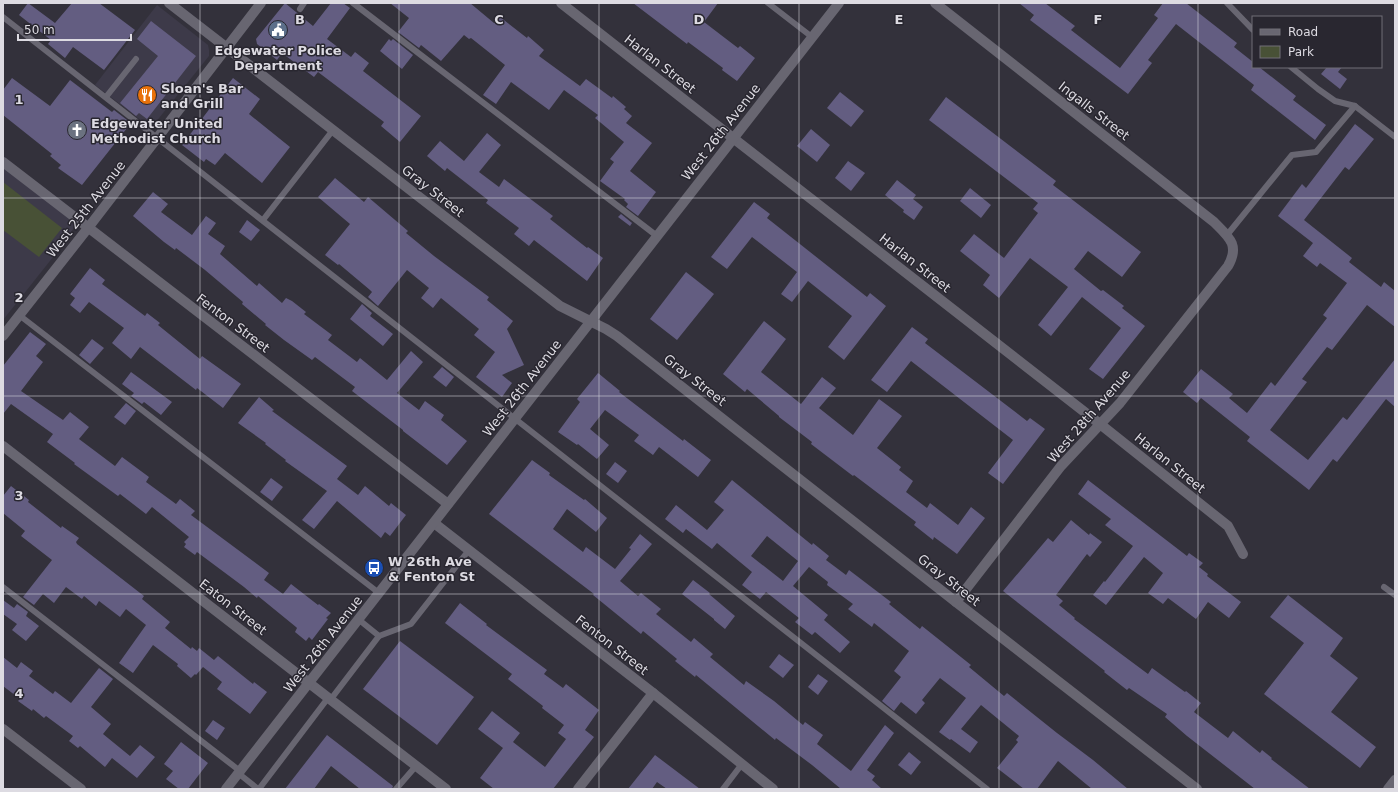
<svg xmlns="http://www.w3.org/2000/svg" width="1398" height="792" font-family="'DejaVu Sans',sans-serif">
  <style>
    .built { fill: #3d3a49 }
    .green { fill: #485136 }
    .building { fill: #635d81; fill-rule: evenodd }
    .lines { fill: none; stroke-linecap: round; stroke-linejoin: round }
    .service { stroke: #686671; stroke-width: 6 }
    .minor { stroke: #686671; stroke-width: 10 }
    .tertiary { stroke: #686671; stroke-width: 10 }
    .grid { fill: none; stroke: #dddbe2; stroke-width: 1; stroke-opacity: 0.55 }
    .labels { text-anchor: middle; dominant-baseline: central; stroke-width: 3; stroke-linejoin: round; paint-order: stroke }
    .poi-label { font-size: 13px; font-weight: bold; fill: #dddbe2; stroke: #292730; text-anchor: start }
    .street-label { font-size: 13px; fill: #dddbe2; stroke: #292730 }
    .grid-label { font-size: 13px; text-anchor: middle; font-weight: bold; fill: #dddbe2; stroke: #292730; stroke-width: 3; stroke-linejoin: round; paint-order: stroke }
  </style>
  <rect width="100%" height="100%" fill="#33313b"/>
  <g class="built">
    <path d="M157 5 208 45 209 50V56L151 128 95 85Z"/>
    <path d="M3 167 71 220 74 227 69 237 3 320Z"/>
  </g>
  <path class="green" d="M3 182 62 228 39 257 3 230Z"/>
  <g class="building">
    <path d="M28 3 55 23 72 3H99L135 30 104 70 73 47 65 58 48 44 51 40 19 15Z"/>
    <path d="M285 3 313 26 331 3H343L350 8 327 39 351 57 355 52 369 63 363 71 421 116 400 142 381 126 384 122 318 72 314 77 282 53 277 60 257 44 256 39Z"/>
    <path d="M390 3H470L494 23 500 17 527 38 528 36 544 50 539 56 580 86 586 79 612 98 613 96 626 107 624 109 632 116 626 123 652 143 630 171 656 192 638 216 626 207 628 204 624 200 625 199 600 181 614 162 610 159 624 142 595 118 598 115 564 90 549 110 511 82 496 104 483 95 505 65 471 38 469 39 464 35 441 61 421 45 419 48 398 32 409 18Z"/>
    <path d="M633 3H718L704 22 738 48 740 46 755 58 737 81 722 70 723 68 688 42 687 44Z"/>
    <path d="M1019 3H1045L1075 26 1071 30 1120 68 1158 18 1154 15 1163 3H1186L1237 43 1234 47 1253 62V67H1259L1296 96 1293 100 1326 125 1315 140 1251 90 1254 85 1176 24 1148 60 1152 63 1128 94 1030 20 1034 15Z"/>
    <path d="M151 21 196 56 147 119 139 113 136 116 120 103 158 56 137 39Z"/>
    <path d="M389 39 391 41 393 39 413 55 402 69 380 51Z"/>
    <path d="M1327 67H1342L1338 72 1347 79 1340 89 1321 74Z"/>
    <path d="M12 78 50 106 70 80 112 112 114 110 131 123 82 185 58 168 61 165 50 156 52 154 3 115V90Z"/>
    <path d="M233 78 260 99 249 114 290 147 262 183 225 153 215 165 206 159 204 162 182 145Z"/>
    <path d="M840 92 864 111 851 127 827 108Z"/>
    <path d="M946 97 1056 181 1053 185 1141 252 1122 277 1088 251 1074 269 1101 291 1103 290 1124 306 1122 308 1145 326 1103 379 1089 369 1121 328 1082 297 1051 336 1038 325 1068 287 1030 258 999 298 983 285 990 275 960 251 974 234 1004 258 1038 213 1033 209 1038 203 929 120Z"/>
    <path d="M1355 124 1374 139 1349 170 1345 167 1304 220 1352 258 1349 262 1381 287 1384 282 1395 291V327L1367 305 1332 350 1327 347 1302 379 1307 382 1270 430 1308 460 1343 417 1347 420 1395 359V407L1386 399 1337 462 1333 459 1309 490 1247 441 1250 437 1201 398 1197 403 1183 392 1201 369 1233 394 1229 398 1247 413 1271 382 1275 386 1327 318 1323 315 1347 283 1320 263 1317 267 1303 256 1313 243 1278 216 1302 184 1306 188Z"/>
    <path d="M811 129 830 145 817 162 797 146Z"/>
    <path d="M487 133 501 145 479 172 499 187 504 179 553 216 550 219 587 248 588 247 603 258 587 281 534 240 529 246 514 234 519 228 486 203 488 200 447 168 445 171 427 156 440 141 464 161Z"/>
    <path d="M848 161 865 173 851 191 835 178Z"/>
    <path d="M335 178 364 202 368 197 408 231 406 233 434 256 489 297 487 300 513 321 507 329 524 365 502 375 512 383 502 397 476 377 495 352 474 335 479 329 441 298 433 308 421 298 429 288 407 270 378 306 368 297 372 292 370 290 339 264 338 265 325 255 350 224 318 197Z"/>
    <path d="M897 180 916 195 913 199 923 207 914 220 903 212 904 210 885 195Z"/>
    <path d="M970 188 991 205 981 218 960 201Z"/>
    <path d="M153 192 168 204 161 212 192 235 206 216 216 223 208 234 225 246 220 254 257 286 259 283 282 303 286 298 292 301 306 312 304 314 332 335 328 340 357 362 360 358 387 380 411 351 423 362 397 393 419 410 425 401 444 415 441 420 467 441 447 465 403 431V430L352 391 355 387 315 357 312 360 284 340 265 325 266 324 242 304 243 302 205 270 176 248 175 250 164 242 133 216Z"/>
    <path d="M754 202 770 214 767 218 867 297 870 293 886 306 844 360 828 347 852 316 808 281 792 302 781 294 797 272 752 237 727 269 711 257Z"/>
    <path d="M621 214 632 223 630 226 618 217Z"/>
    <path d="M247 220 260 230 251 241 239 232Z"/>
    <path d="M90 268 105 280 102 284 145 316 147 313 160 323 158 325 200 359 202 356 241 384 223 408 197 388 196 390 140 347 131 359 112 343 124 328 89 302 80 313 70 305 75 298 70 294Z"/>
    <path d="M686 272 714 294 677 340 650 319Z"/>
    <path d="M362 304 372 313 370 316 393 334 383 346 350 319Z"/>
    <path d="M764 321 786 339 761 372 801 404 822 377 836 388 819 408 853 435 879 399 902 416 877 448 901 467 899 470 913 481 906 492 927 508 930 503 958 525 971 507 985 518 957 554 934 537 933 540 914 525 916 522 854 475 853 476 811 444 812 442 779 417V416L747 389 745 392 723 374Z"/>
    <path d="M912 327 928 339 925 343 1027 421 1030 418 1045 429 1003 484 988 473 1013 440 911 361 887 392 871 380Z"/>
    <path d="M30 332 46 344 36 356 43 362 21 391 63 420 70 412 89 427 79 439 115 466 122 457 149 477 146 482 176 504 180 499 195 511 191 515 269 573 264 580 283 594 291 584 318 605 319 604 331 613 326 618 328 619 312 640 309 637 306 641 295 632 297 628 296 627 258 596 257 598 244 587 197 552 195 555 184 547 186 544 184 542 189 537 152 507 146 514 120 494 118 496 74 464 75 463 47 442 53 434 11 404 3 414V366Z"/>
    <path d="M92 339 104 348 90 364 79 355Z"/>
    <path d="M442 367 454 377 446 387 433 377Z"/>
    <path d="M131 372 172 402 161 415 144 402 142 404 131 396 134 393 122 384Z"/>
    <path d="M598 373 620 391 619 392 683 441 684 439 711 460 698 477 659 447 653 455 634 441 639 435 605 410 590 429 609 445 597 459 578 444 577 445 558 432 580 402 577 399Z"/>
    <path d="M259 397 274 410 272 411 347 466 337 479 358 495 365 486 389 506 391 503 406 515 390 536 385 532 381 538 337 501 314 529 302 520 327 491 285 461 286 460 265 444 266 443 238 423Z"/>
    <path d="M126 403 136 411 125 425 114 417Z"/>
    <path d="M532 460 550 473 549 475 584 500 585 499 607 518 596 532 567 509 553 529 583 552 586 547 615 569 631 549 629 548 640 534 652 544 620 581 638 596 641 593 661 609 656 614 691 642 694 638 713 654 710 657 744 685 746 681 774 701 803 725 805 722 823 735 817 744 851 771 885 725 894 733 867 770 875 776 872 780 882 789H841L812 765 776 738 775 740 696 675 695 677 675 661 677 659 643 631 641 634 593 595 594 594 489 514Z"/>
    <path d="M615 462 627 471 618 483 606 474Z"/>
    <path d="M271 478 283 487 272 501 260 492Z"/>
    <path d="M732 480 812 545 813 543 829 556 826 560 846 575 849 570 891 602 889 604 920 629 922 626 971 665 969 667 1004 696 1007 693 1057 733 1093 760 1128 789H1092L1058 761 1037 789H1024L997 768 1018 742 1016 740 1019 736 981 705 961 729 978 742 970 753 951 739 950 740 939 732 966 698 940 678 922 700 925 703 916 714 901 702 894 711 882 701 901 677 894 671 909 651 874 623 872 627 848 609 853 604 827 585 828 582 809 567 793 586 828 615 824 620 850 642 840 653 815 632 812 635 795 622 799 618 766 592 760 599 742 585 752 572 717 543 712 549 686 529 683 533 665 519 676 505 707 530 724 510 714 502ZM767 536 798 561 783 581 751 556Z"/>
    <path d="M1088 480 1187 556 1189 553 1203 563 1199 567 1208 574 1207 576 1241 602 1229 618 1208 602 1196 619 1168 598 1163 604 1148 593 1163 573 1144 557 1106 605 1093 595 1104 581 1105 582 1133 546 1105 525 1111 519 1078 494Z"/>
    <path d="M11 486 29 500 28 502 61 528 62 526 79 538 76 542 77 544 144 596 142 599 170 622 165 628 191 649 192 647 197 651 199 648 214 660 218 656 253 684 254 682 267 692 250 714 217 689 222 682 203 667 196 675 195 674 191 678 177 666 178 664 153 645 133 673 119 663 146 625 126 609 120 617 99 601 96 606 84 596 82 599 66 587 54 603 43 594 34 605 23 597 52 560 21 536 25 531 3 513V496Z"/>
    <path d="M1071 520 1089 535 1090 533 1102 542 1090 557 1087 554 1056 595 1063 601 1059 605 1075 618 1074 619 1148 674 1152 668 1185 692 1186 691 1201 703 1194 712 1228 738 1233 731 1260 753 1262 750 1272 758 1271 759 1310 789H1255L1187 736 1165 717 1167 714 1129 688 1127 690 1104 672 1105 671 1003 591 1048 538 1053 542Z"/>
    <path d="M693 580 710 593 709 594 735 616 725 629 714 620V619L682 594Z"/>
    <path d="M1288 595 1343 638 1330 656 1358 678 1331 712 1376 747 1360 768 1264 694 1304 643 1270 617Z"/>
    <path d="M3 600 14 608 17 604 28 612 26 616 39 626 26 641 12 630 17 624 3 614Z"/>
    <path d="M460 603 487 624 486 625 547 670 544 674 563 688 566 684 599 710 585 730 594 737 553 789H494L480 778 503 748 478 729 492 711 520 733 513 742 545 767 566 739 558 733 564 725 542 708 543 706 508 679 512 674 445 623Z"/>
    <path d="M400 641 474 697 437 745 363 689Z"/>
    <path d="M779 654 794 665 783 678 769 667Z"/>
    <path d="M3 657 17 668 21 662 33 671 29 676 53 694 55 691 71 703 99 668 113 679 91 707 111 724 103 734 130 756 140 745 155 757 137 778 112 758 105 767 80 746 78 748 69 741 73 736 46 716 44 718 33 709 32 711 18 701 20 699 3 686Z"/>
    <path d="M818 674 828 681 818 695 808 687Z"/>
    <path d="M213 720 225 728 217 740 205 731Z"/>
    <path d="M327 735 393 786 392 789H360L331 766 314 789H285Z"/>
    <path d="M181 742 208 763 188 789H179L166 779 173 771 164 764Z"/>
    <path d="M909 752 921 762 911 775 898 765Z"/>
    <path d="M655 755 700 789H667L657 782 652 789H628Z"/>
  </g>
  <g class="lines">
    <g class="service">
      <path d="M353 3 657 236"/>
      <path d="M768 3 812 37"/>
      <path d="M1227 3 1253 30"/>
      <path d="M300 9 304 3"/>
      <path d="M3 17 987 789"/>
      <path d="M1291 67 1318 89 1335 101 1355 106 1395 137"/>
      <path d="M106 97 136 59"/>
      <path d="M263 220 333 130"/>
      <path d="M1227 235 1292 155 1316 152 1355 106"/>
      <path d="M19 315 379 593"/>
      <path d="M3 587 240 771"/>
      <path d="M1384 587 1395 595"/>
      <path d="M358 619 379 636 411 624 469 550"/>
      <path d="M331 699 379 636"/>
      <path d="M238 773 258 789"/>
      <path d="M259 789 328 698"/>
      <path d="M396 789 416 766"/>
      <path d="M723 789 742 764"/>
    </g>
    <g class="minor">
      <path d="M169 3 560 306 606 329 617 336 956 602 1197 789"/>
      <path d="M935 3 1214 222C1229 237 1240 245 1228 266L1120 403 1061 466 956 602"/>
      <path d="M733 138 1100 424 1228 526 1243 554"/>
      <path d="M3 162 448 504"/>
      <path d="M3 336 88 228 261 3"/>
      <path d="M3 446 446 789"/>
      <path d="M434 523 653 693 773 789"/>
      <path d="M3 729 81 789"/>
      <path d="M578 789 653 693"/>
    </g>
    <g class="tertiary">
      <path d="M561 3 733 138"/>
      <path d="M226 789 839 3"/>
      <path d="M1388 789 1395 780"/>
    </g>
  </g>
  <path class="grid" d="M200 3V789M399 3V789M599 3V789M799 3V789M999 3V789M1198 3V789M3 198H1395M3 396H1395M3 594H1395"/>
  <defs>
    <g id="civic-disc" transform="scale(1)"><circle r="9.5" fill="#5c6f8a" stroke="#292730"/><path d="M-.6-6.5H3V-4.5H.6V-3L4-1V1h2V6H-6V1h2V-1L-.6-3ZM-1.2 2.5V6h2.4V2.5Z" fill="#fff"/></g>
    <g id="restaurant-disc" transform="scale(1)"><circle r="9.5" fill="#e8710a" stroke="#292730"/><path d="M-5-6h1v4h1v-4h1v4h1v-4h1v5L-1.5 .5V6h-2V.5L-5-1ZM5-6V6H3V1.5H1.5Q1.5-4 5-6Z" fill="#fff"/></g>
    <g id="church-disc" transform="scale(1)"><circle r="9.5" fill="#6b7280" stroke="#292730"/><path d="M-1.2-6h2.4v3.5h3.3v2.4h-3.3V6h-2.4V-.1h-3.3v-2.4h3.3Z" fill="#fff"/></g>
    <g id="bus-disc" transform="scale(1)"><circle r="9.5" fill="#1a4fb4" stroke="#292730"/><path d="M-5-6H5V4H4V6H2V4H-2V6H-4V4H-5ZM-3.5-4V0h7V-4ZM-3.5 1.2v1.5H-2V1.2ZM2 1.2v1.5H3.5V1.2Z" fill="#fff"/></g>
  </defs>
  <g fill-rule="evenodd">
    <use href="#civic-disc" x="278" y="30"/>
    <use href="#restaurant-disc" x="147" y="95"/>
    <use href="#church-disc" x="77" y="130"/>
    <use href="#bus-disc" x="374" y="568"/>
  </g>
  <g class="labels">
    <g class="poi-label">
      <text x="278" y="50" text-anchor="middle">Edgewater Police<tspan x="278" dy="15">Department</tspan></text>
      <text x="161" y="88">Sloan's Bar<tspan x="161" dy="15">and Grill</tspan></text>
      <text x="91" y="123">Edgewater United<tspan x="91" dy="15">Methodist Church</tspan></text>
      <text x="388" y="561">W 26th Ave<tspan x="388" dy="15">&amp; Fenton St</tspan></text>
    </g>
    <g class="street-label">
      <text transform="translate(660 64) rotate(38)">Harlan Street</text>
      <text transform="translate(1094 111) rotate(38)">Ingalls Street</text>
      <text transform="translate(721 132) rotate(-52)">West 26th Avenue</text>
      <text transform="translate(433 191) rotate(38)">Gray Street</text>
      <text transform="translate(86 209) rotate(-52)">West 25th Avenue</text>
      <text transform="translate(915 263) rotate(38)">Harlan Street</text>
      <text transform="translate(233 323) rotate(37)">Fenton Street</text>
      <text transform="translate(695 380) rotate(38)">Gray Street</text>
      <text transform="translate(522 388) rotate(-52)">West 26th Avenue</text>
      <text transform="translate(1089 416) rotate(-49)">West 28th Avenue</text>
      <text transform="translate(1170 463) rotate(39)">Harlan Street</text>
      <text transform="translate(949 580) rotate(38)">Gray Street</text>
      <text transform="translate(233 607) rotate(38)">Eaton Street</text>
      <text transform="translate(323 644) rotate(-52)">West 26th Avenue</text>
      <text transform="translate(612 645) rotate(38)">Fenton Street</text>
    </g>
  </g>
  <g class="grid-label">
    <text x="300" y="24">B</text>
    <text x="499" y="24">C</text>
    <text x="699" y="24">D</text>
    <text x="899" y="24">E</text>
    <text x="1098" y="24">F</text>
    <text x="19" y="104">1</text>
    <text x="19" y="302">2</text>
    <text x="19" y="500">3</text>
    <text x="19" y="698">4</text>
  </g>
  <rect width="1398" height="792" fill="none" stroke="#dddbe2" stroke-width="8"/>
  <rect x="1252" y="16" width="130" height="52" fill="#292730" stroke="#716f77"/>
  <rect x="1260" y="29" width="20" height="6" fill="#686671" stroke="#716f77"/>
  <text x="1288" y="36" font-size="12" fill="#dddbe2">Road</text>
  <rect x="1260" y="46" width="20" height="12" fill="#485136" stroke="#716f77"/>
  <text x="1288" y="56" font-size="12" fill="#dddbe2">Park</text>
  <path d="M18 34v6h113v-6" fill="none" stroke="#dddbe2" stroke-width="2"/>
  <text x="24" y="34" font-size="12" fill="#dddbe2" stroke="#292730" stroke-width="3" paint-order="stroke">50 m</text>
</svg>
